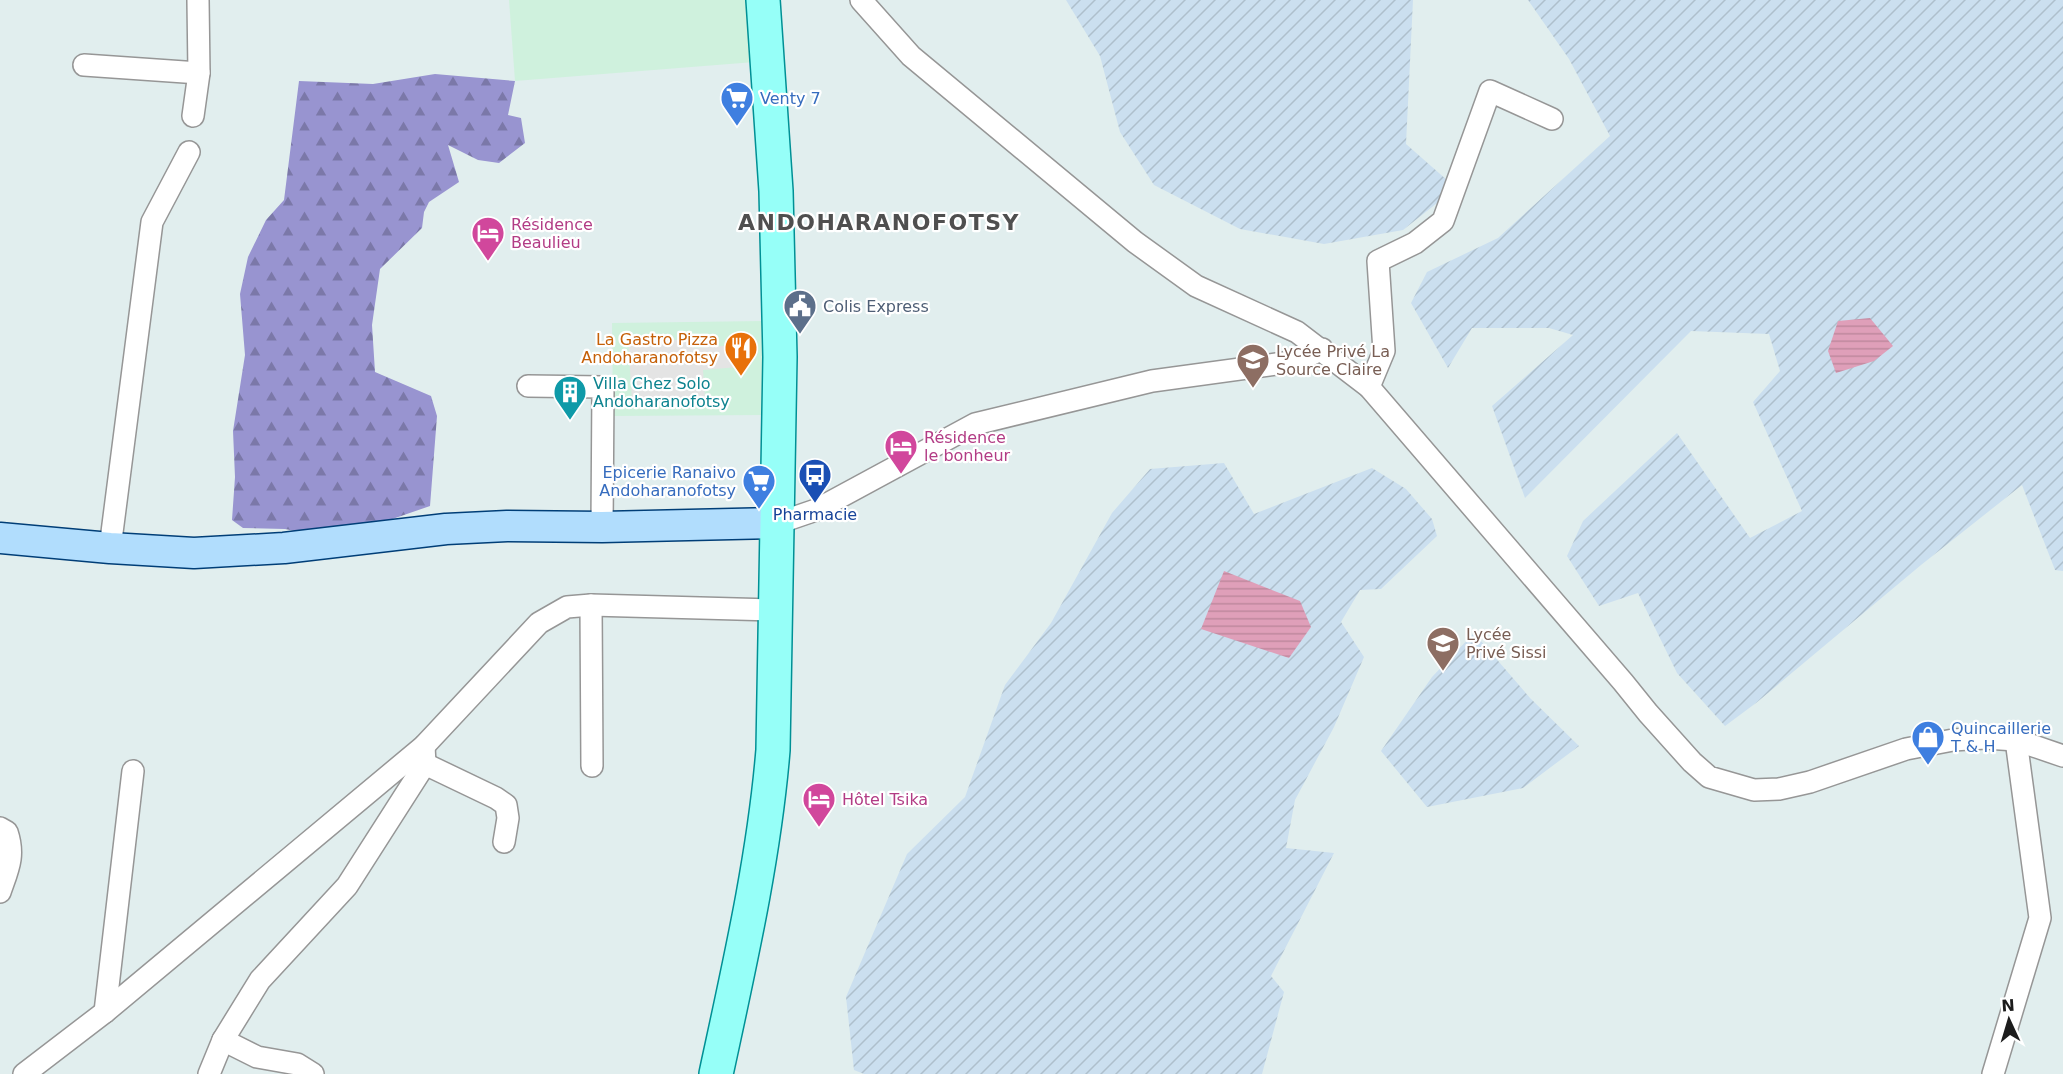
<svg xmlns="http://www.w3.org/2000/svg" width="2063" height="1074" font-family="'DejaVu Sans',sans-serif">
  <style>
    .commercial { fill: #cff1dd }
    .farmland { fill: url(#farmland-furrows) }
    .forest { fill: url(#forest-firs) }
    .parking { fill: #e4e4e4 }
    .water { fill: url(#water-rules) }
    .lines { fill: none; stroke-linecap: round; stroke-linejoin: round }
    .street-casing { stroke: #969696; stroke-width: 24 }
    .secondary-casing { stroke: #003e77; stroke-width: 33 }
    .primary-casing { stroke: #009095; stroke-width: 36 }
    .street { stroke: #fff; stroke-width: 21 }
    .secondary { stroke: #b1ddfd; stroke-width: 30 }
    .primary { stroke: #96fff8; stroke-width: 33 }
    .labels { text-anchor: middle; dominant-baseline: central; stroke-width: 4.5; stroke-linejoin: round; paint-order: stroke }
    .shop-label { font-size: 16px; fill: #366cbe; stroke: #fff; text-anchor: start }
    .hotel-label { font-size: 16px; fill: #b23c85; stroke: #fff; text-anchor: start }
    .service-label { font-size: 16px; fill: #4e5e75; stroke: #fff; text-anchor: start }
    .food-label { font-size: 16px; fill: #c56008; stroke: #fff; text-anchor: end }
    .education-label { font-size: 16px; fill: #785e54; stroke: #fff; text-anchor: start }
    .culture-label { font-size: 16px; fill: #0d838f; stroke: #fff; text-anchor: start }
    .transit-label { font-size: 16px; fill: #164399; stroke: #fff }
    .district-label { font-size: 22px; font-weight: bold; letter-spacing: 1.5px; fill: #4f4f4f; stroke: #fff }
  </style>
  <defs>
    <pattern id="farmland-furrows" width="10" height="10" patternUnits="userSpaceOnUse" patternTransform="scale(1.5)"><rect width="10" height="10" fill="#cbdfef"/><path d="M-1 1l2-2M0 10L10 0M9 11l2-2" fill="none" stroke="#aebfcc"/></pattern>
    <pattern id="forest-firs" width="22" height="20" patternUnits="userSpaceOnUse" patternTransform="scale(1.5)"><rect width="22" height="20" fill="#9894d0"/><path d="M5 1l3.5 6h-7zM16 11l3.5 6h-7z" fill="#7b78a8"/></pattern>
    <pattern id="water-rules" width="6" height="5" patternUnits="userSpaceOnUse" patternTransform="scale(1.5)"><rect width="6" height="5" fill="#df9fb9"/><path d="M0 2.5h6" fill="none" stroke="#bf889e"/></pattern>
  </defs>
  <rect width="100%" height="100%" fill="#e1eeee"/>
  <g class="commercial">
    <path d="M509 0H763L768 61 515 81Z"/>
    <path d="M765 321V415L613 416 612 323Z"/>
  </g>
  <g class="farmland">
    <path d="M1066 0H1413L1406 144 1456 188 1403 230 1324 244 1240 229 1154 185 1120 132 1100 56Z"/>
    <path d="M1528 0H2063V571L2055 570 2022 485 1921 565 1756 703 1725 726 1677 673 1638 593 1599 606 1567 556 1583 521 1677 433 1750 538 1802 511 1753 402 1780 371 1769 334 1691 331 1525 498 1492 406 1573 335 1549 328H1472L1448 368 1411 303 1427 272 1498 238 1610 136 1569 59Z"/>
    <path d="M1224 463 1254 514 1372 468 1406 489 1432 519 1437 536 1381 589 1360 590 1341 622 1364 657 1334 727 1295 800 1286 848 1334 853 1271 976 1284 992 1262 1074H864L854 1070 846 997 907 854 965 797 1005 685 1051 623 1112 513 1150 469Z"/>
    <path d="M1474 633 1530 698 1579 746 1523 788 1427 807 1381 751 1432 677Z"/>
  </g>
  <path class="forest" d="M435 74 515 81 508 115 521 118 525 143 499 163 478 160 448 145 459 182 429 202 424 212 422 228 380 269 372 325 375 372 431 396 437 416 430 506 375 525 326 537 285 529 243 528 232 520 235 477 233 431 245 355 240 294 248 257 266 220 284 200 299 81 373 84Z"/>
  <path class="parking" d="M671 335 672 340 693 339 694 348 736 345 738 367 703 370 705 397 632 402 628 337Z"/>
  <g class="water">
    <path d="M1870 318 1893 346 1874 361 1836 373 1828 351 1838 321Z"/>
    <path d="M1224 571 1300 601 1311 627 1289 658 1201 629Z"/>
  </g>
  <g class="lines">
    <g class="street-casing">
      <g id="street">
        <path d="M861 0 911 56 1135 242 1196 286 1297 332 1369 387 1623 682 1648 713 1692 762 1709 777 1754 790 1779 789 1810 782 1906 749 1953 740 1985 738 2016 740 2063 756"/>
        <path d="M84 65 199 73"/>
        <path d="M193 116 199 73 198 0"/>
        <path d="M528 386 603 387 602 527"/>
        <path d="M1369 387 1384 351 1378 261 1415 243 1443 221 1490 91 1552 119"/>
        <path d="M778 523 816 510 975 424 1152 381 1298 361 1322 349"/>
        <path d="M110 548 152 222 189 152"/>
        <path d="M591 605 592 766"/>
        <path d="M425 764 496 798 506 805 508 818 504 842"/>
        <path d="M0 828 7 832C15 856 8 869 0 892"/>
        <path d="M105 1012 133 771"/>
        <path d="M223 1040 257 1057 297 1064 313 1074"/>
        <path d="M24 1074 105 1012 424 746 539 623 567 607 591 605 776 610"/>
        <path d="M209 1074 223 1040 260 980 347 886 425 764 424 746"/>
        <path d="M1993 1074 2040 918 2016 740"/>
      </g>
    </g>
    <g class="secondary-casing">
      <path id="secondary" d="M0 538 110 548 194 553 284 548 446 529 507 526 602 527 778 523"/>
    </g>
    <g class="primary-casing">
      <path id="primary" d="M716 1074C739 967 764 859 773 750L780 357 776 191 763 0"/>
    </g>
    <use href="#street" class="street"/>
    <use href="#secondary" class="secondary"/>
    <use href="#primary" class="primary"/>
  </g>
  <defs>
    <g id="supermarket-pin" transform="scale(1.725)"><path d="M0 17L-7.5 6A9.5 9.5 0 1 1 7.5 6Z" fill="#3f7fe0" stroke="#fff"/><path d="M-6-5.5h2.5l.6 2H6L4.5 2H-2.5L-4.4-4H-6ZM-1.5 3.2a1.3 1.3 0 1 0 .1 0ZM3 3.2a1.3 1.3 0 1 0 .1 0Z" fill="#fff"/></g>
    <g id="hotel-pin" transform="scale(1.725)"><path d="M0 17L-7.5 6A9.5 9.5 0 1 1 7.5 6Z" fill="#d1479c" stroke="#fff"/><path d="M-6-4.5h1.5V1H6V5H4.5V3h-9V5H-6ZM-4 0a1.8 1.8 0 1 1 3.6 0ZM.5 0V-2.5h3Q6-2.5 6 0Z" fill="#fff"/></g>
    <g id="civic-pin" transform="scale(1.725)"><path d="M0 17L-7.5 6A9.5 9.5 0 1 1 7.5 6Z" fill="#5c6f8a" stroke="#fff"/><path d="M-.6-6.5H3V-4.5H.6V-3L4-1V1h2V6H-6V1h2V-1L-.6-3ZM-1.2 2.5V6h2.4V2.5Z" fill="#fff"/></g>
    <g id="restaurant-pin" transform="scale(1.725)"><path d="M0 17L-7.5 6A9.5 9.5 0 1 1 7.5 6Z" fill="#e8710a" stroke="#fff"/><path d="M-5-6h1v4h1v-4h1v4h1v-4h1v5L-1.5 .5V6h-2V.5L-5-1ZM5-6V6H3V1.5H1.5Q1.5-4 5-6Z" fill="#fff"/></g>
    <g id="school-pin" transform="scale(1.725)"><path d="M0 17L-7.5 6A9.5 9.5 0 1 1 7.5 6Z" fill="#8d6e63" stroke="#fff"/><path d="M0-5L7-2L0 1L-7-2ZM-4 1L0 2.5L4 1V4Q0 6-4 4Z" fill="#fff"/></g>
    <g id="building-pin" transform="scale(1.725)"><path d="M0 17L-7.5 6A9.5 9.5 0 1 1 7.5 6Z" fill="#0f9aa8" stroke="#fff"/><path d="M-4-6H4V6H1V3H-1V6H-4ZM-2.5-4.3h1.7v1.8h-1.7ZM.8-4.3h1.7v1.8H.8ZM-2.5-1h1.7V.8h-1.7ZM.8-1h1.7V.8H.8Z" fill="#fff"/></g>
    <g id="bus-pin" transform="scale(1.725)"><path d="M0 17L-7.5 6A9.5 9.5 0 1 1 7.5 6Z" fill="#1a4fb4" stroke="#fff"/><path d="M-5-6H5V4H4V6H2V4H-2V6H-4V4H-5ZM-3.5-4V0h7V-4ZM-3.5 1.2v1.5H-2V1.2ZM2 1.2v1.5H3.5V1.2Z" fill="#fff"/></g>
    <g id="shop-pin" transform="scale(1.725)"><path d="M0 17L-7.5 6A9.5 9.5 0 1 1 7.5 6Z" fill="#3f7fe0" stroke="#fff"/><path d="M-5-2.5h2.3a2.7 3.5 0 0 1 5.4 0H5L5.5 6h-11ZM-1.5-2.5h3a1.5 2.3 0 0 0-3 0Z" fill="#fff"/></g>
  </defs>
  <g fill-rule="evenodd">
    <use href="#supermarket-pin" x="737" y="98"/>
    <use href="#hotel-pin" x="488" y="233"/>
    <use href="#civic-pin" x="800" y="306"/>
    <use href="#restaurant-pin" x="741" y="348"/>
    <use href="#school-pin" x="1253" y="360"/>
    <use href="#building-pin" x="570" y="392"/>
    <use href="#hotel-pin" x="901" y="446"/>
    <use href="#bus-pin" x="815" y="475"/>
    <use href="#supermarket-pin" x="759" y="481"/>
    <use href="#school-pin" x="1443" y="643"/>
    <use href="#shop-pin" x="1928" y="737"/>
    <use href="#hotel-pin" x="819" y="799"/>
  </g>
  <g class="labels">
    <g class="shop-label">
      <text x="760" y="98">Venty 7</text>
      <text x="736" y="472" text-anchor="end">Epicerie Ranaivo<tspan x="736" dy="18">Andoharanofotsy</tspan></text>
      <text x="1951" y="728">Quincaillerie<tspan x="1951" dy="18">T &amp; H</tspan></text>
    </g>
    <g class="hotel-label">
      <text x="511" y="224">Résidence<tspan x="511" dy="18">Beaulieu</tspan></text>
      <text x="924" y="437">Résidence<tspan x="924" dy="18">le bonheur</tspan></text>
      <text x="842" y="799">Hôtel Tsika</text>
    </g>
    <g class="service-label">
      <text x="823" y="306">Colis Express</text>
    </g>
    <g class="food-label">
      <text x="718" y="339">La Gastro Pizza<tspan x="718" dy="18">Andoharanofotsy</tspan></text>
    </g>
    <g class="education-label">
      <text x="1276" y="351">Lycée Privé La<tspan x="1276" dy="18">Source Claire</tspan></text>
      <text x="1466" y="634">Lycée<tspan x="1466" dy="18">Privé Sissi</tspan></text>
    </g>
    <g class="culture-label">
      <text x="593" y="383">Villa Chez Solo<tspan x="593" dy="18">Andoharanofotsy</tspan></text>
    </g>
    <g class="transit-label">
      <text x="815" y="514">Pharmacie</text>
    </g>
    <g class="district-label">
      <text x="879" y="222">ANDOHARANOFOTSY</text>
    </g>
  </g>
  <g transform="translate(2009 1020) rotate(356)" stroke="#ffffff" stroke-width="4.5" paint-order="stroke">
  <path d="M0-4.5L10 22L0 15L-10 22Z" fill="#1c1c1c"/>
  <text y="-9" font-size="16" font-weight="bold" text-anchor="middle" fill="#1c1c1c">N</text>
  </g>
</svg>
